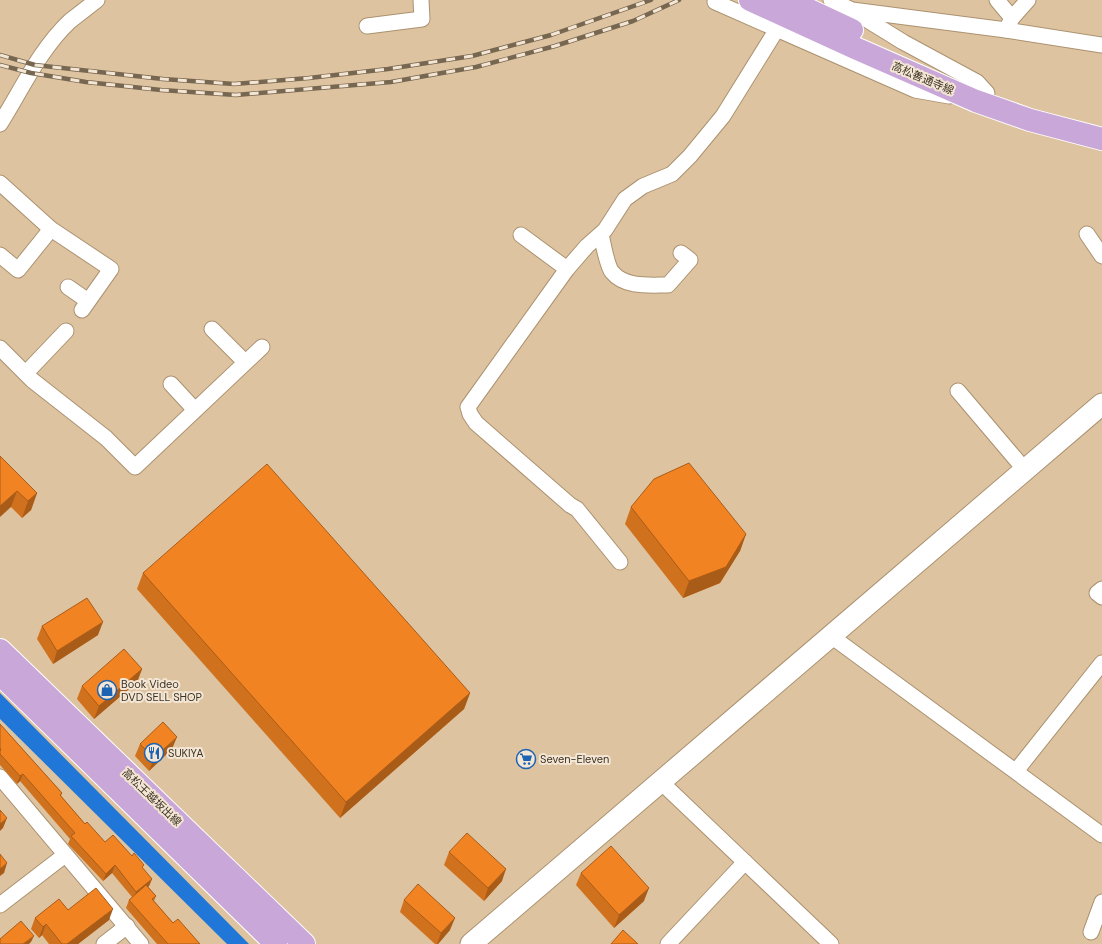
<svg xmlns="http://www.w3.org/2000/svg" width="1102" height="944" font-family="'DM Sans','Noto Sans JP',sans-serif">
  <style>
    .water { fill: #2077d7 }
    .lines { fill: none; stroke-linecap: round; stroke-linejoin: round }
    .street-casing { stroke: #ab9270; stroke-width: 17 }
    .secondary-casing { stroke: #ab9270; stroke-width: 23 }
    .primary-casing { stroke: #fff; stroke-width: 24 }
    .street { stroke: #fff; stroke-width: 15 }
    .secondary { stroke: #fff; stroke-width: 21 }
    .primary { stroke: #caa7d9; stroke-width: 22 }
    .rail-casing { stroke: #776751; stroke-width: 4.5 }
    .rail { stroke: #f4e6d4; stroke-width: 3; stroke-dasharray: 9; stroke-linecap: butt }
    .wall { fill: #d0711d }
    .shaded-wall { fill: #a95c18 }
    .building { fill: #f28322; stroke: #a95c18 }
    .labels { text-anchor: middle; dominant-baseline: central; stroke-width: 4; stroke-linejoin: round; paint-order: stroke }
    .street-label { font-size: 11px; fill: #3c3224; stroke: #f4e6d4 }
    .poi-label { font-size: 11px; fill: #3c3224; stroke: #f4e6d4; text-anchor: start }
  </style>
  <rect width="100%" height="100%" fill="#dec3a0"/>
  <path class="water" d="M0 693 249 944H227L0 719Z"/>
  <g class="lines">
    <g class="street-casing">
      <g id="street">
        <path d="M831 0 852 10 1006 30 1102 45"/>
        <path d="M997 0 1012 18"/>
        <path d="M715 2 915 90 949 96"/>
        <path d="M856 13 903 42 977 82 987 93"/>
        <path d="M367 26 422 19 421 0"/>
        <path d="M1006 30 1012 18 1028 0"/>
        <path d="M0 124C22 89 40 49 70 21 79 14 88 7 97 0"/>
        <path d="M0 183 51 229 111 269 82 310"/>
        <path d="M601 234C603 243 607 266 612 272 625 288 650 285 668 285L690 260 681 253"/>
        <path d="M1087 234 1102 256"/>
        <path d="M521 235 567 269"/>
        <path d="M0 255 18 270 51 229"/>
        <path d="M68 287 88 301"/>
        <path d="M212 329 245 362"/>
        <path d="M0 348 32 380 106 438 135 467 262 347"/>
        <path d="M26 373 66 331"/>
        <path d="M171 384 195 410"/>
        <path d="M958 391 1025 470"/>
        <path d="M620 562 577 509 570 505 476 423 470 414 468 407 567 269 587 246 605 230 625 199 643 186 672 174 690 156 723 116 777 29"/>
        <path d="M1102 589 1097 593 1102 597"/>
        <path d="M831 636 1102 835"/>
        <path d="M1016 771 1102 663"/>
        <path d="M0 777 141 944"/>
        <path d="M661 782 831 944"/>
        <path d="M0 905 65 855"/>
        <path d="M1091 932 1102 902"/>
        <path d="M104 944 127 926"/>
        <path d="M668 944 745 862"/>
      </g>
    </g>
    <g class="secondary-casing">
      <path id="secondary" d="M471 944 1102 404"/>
    </g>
    <g class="primary-casing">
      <g id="primary">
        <path d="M750 0 855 48 976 101 1030 120 1102 139"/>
        <path d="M788 0 852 30"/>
        <path d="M0 650 304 944"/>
        <path d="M0 674 276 944"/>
      </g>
    </g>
    <use href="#street" class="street"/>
    <use href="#secondary" class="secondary"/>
    <use href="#primary" class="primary"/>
    <g class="rail-casing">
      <g id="rail">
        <path d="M0 55 35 65 163 79 234 84 309 78 388 69 472 56 551 35 651 0"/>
        <path d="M0 65 31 73 86 82 161 90 236 95 391 82 476 67 555 46 633 21 679 0"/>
      </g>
    </g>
    <use href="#rail" class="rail"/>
  </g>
  <g class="wall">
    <path d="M0 456 37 493 31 510 22 518 11 507Z"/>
    <path d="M631 507 746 534 740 551 720 583 683 598 625 524Z"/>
    <path d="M143 573 470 693 464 709 340 818 137 589Z"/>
    <path d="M42 626 98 635 53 664 37 639Z"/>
    <path d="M142 669 137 682 94 719 77 699 82 686Z"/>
    <path d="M0 724 62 793 61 796 85 824 105 842 143 869 152 879 149 886 148 887 156 896 154 901 173 923 200 944H157L126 908 129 900 132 897 112 873 103 881 68 844 70 839 20 781 17 784 0 765Z"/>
    <path d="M140 744 172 749 149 771 135 756Z"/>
    <path d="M449 852 502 881 484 901 444 865Z"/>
    <path d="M581 873 644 901 614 928 576 885Z"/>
    <path d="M404 900 450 930 438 944H435L400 912Z"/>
    <path d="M68 910 109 920 78 944H49L42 935 39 938 31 929 35 918Z"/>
  </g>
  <g class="shaded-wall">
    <path d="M17 491 11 507 0 517V506Z"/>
    <path d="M37 493 31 510 22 518 28 501Z"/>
    <path d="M746 534 740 551 720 583 683 598 689 581Z"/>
    <path d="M103 622 98 635 53 664 57 651Z"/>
    <path d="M142 669 137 682 94 719 99 706Z"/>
    <path d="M470 693 464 709 340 818 346 802Z"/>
    <path d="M177 737 172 749 149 771 154 758Z"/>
    <path d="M23 774 20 781 17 784 20 776Z"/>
    <path d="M7 818 3 828 0 831V824Z"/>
    <path d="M7 863 4 873 0 876V869Z"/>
    <path d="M115 865 112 873 103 881 106 874Z"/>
    <path d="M506 869 502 881 484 901 488 888Z"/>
    <path d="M152 879 149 886 134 899 136 892Z"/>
    <path d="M649 888 644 901 614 928 619 915Z"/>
    <path d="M113 909 109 920 78 944H67Z"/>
    <path d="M455 918 450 930 438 944H437L441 933Z"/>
    <path d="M46 924 42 935 39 938 43 927Z"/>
    <path d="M34 936 31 942 29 944H23Z"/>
  </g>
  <g class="building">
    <path d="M0 456 37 493 28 501 17 491 0 506Z"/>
    <path d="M689 463 746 534 726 567 689 581 631 507 654 479Z"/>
    <path d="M267 464 470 693 346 802 143 573Z"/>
    <path d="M87 598 103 622 57 651 42 626Z"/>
    <path d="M124 649 142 669 99 706 82 686Z"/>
    <path d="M163 722 177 737 154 758 140 744Z"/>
    <path d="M0 724 62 793 60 795 85 824 87 822 105 842 113 835 132 856 134 853 144 865 142 867 152 879 136 892 115 865 106 874 71 836 75 833 23 774 20 776 0 754V751L1 750 0 748Z"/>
    <path d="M0 810 7 818 0 824Z"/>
    <path d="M467 833 506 869 488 888 449 852Z"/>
    <path d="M611 846 649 888 619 915 581 873Z"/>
    <path d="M0 854 7 863 0 869Z"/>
    <path d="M418 884 455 918 441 933 404 900Z"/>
    <path d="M146 885 156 896 152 899 173 923 178 919 200 944H168L129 900Z"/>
    <path d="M96 888 113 909 67 944H62L46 924 43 927 35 918 59 899 68 910Z"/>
    <path d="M21 921 34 936 23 944H0V939Z"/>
    <path d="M623 930 638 944H611Z"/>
  </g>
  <defs>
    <g id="shop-ring" transform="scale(1)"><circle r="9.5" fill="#f4e6d4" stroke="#1d63b3" stroke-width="1.5"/><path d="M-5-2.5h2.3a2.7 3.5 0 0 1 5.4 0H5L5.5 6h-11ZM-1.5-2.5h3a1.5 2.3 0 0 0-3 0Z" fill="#1d63b3"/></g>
    <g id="restaurant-ring" transform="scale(1)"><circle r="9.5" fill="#f4e6d4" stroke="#1d63b3" stroke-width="1.5"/><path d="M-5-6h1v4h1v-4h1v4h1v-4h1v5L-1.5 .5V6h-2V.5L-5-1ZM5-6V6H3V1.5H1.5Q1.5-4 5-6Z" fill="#1d63b3"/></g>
    <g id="supermarket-ring" transform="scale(1)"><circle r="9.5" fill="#f4e6d4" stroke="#1d63b3" stroke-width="1.5"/><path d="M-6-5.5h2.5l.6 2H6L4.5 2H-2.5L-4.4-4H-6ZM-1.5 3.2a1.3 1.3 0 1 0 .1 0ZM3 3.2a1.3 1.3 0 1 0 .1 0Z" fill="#1d63b3"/></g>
  </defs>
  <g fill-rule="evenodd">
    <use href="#shop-ring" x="107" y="690"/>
    <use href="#restaurant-ring" x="154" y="753"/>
    <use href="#supermarket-ring" x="526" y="759"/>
  </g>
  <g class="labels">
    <g class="street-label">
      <text transform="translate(923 78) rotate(23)">高松善通寺線</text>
      <text transform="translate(152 797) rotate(44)">高松王越坂出線</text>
    </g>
    <g class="poi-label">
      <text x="121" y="684">Book Video<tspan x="121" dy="13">DVD SELL SHOP</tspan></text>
      <text x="168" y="753">SUKIYA</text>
      <text x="540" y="759">Seven-Eleven</text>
    </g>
  </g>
</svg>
